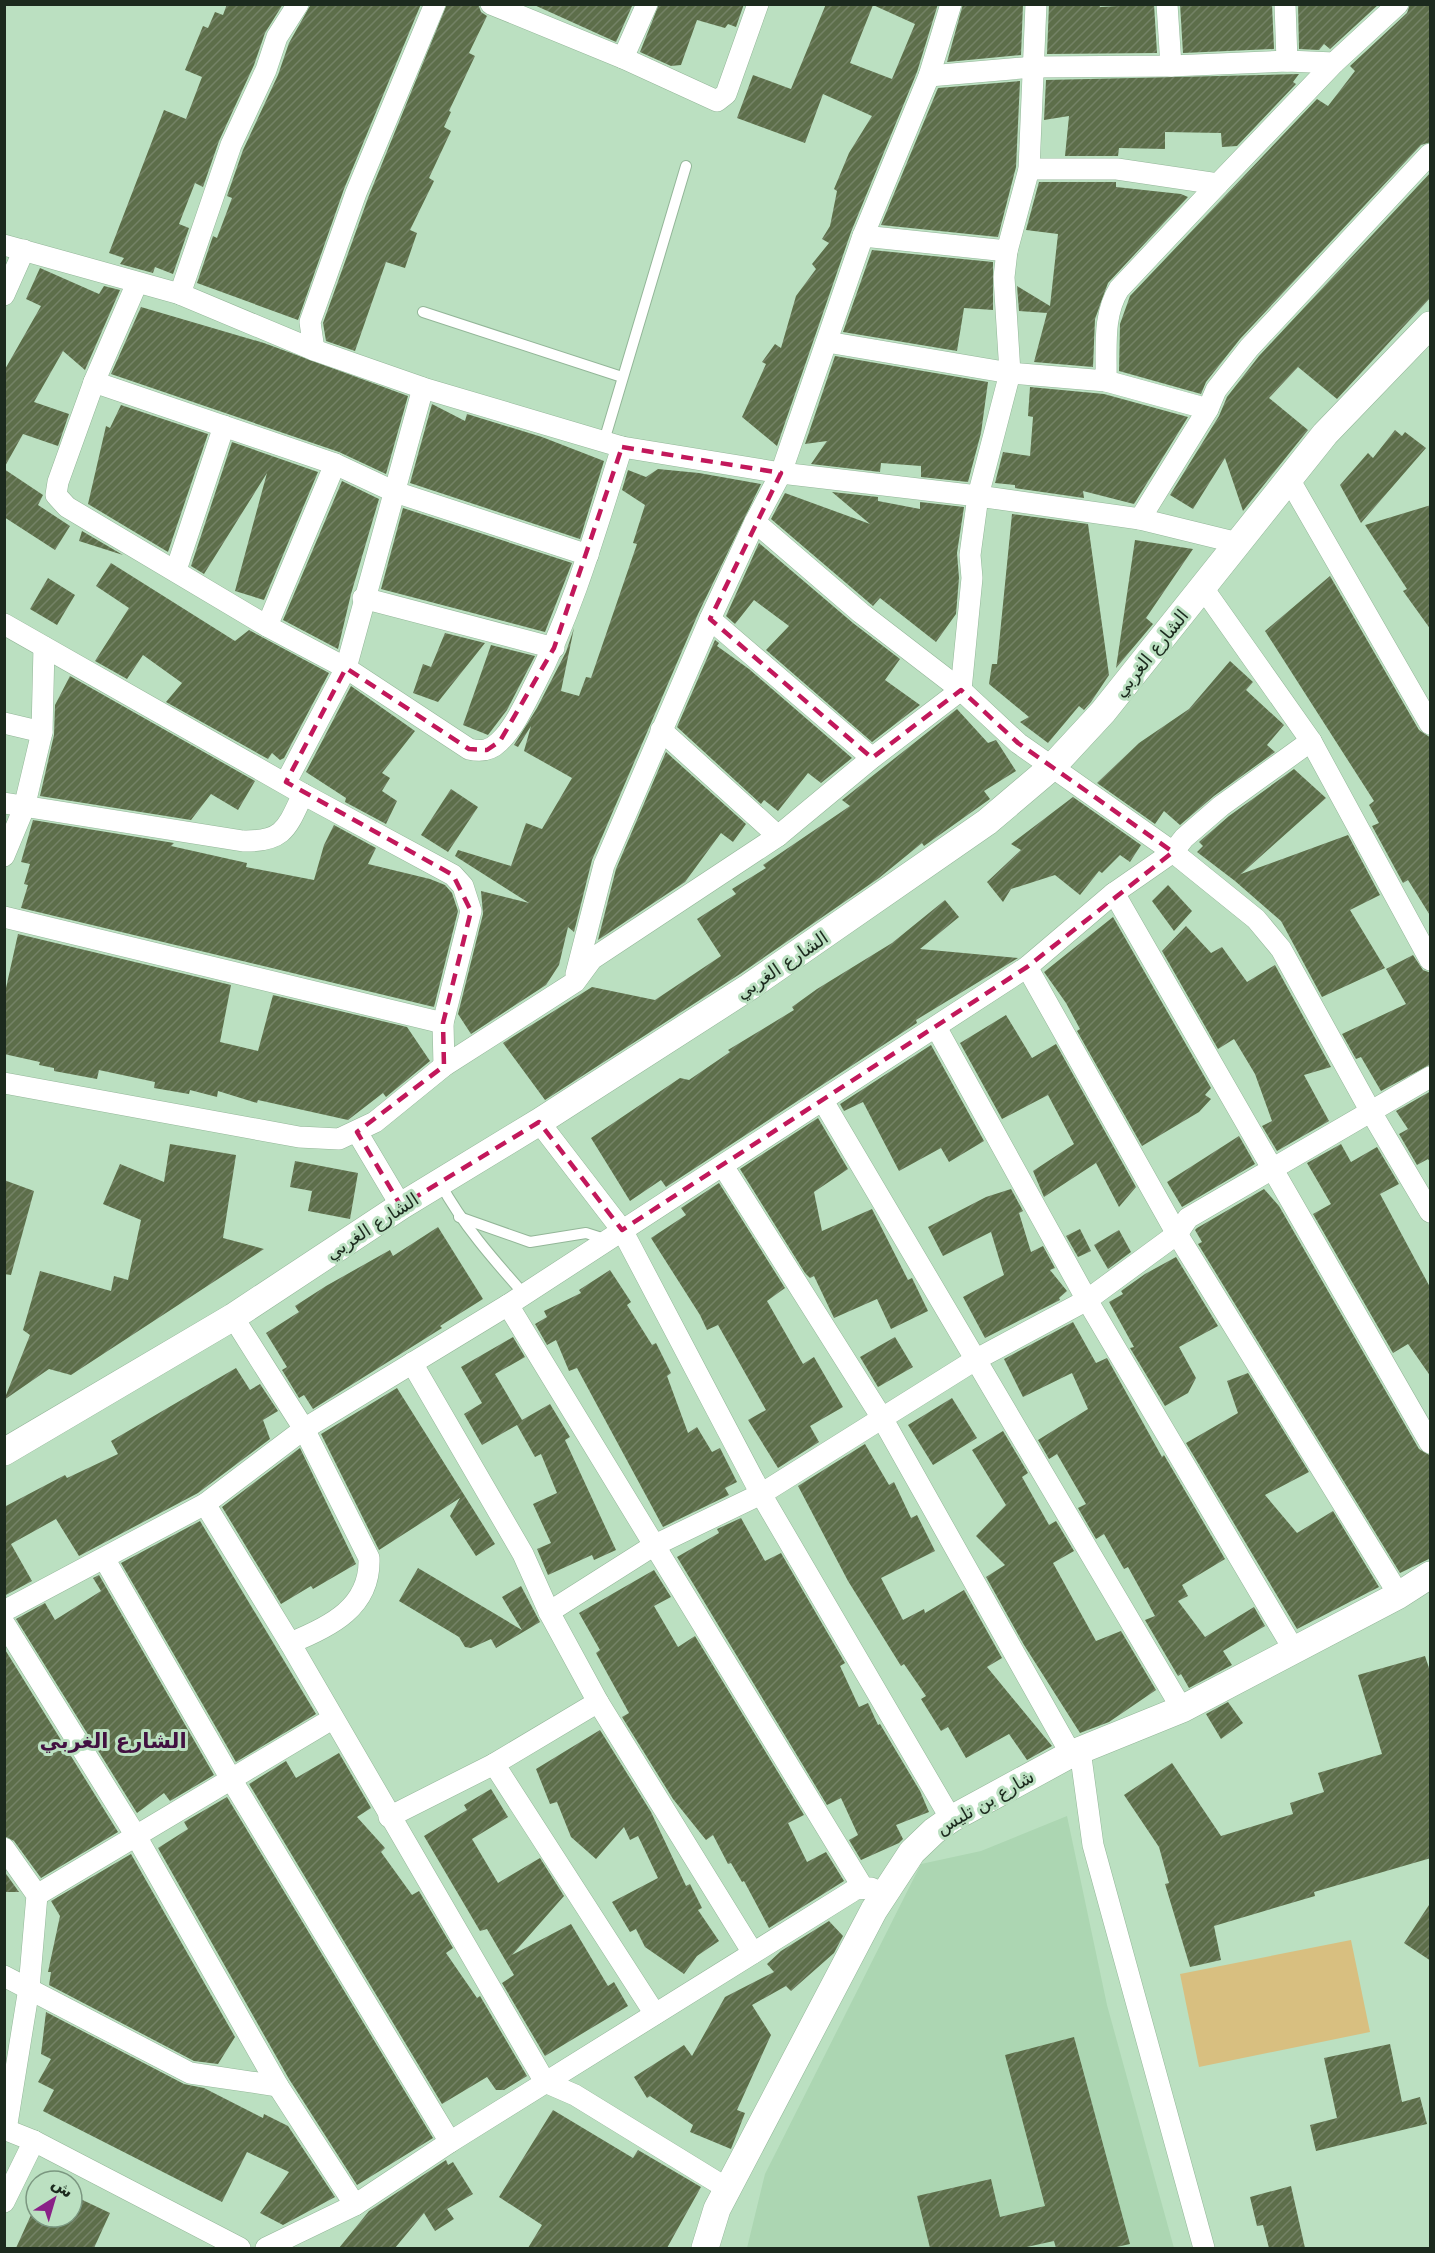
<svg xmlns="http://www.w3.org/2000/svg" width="1435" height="2253" font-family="'DejaVu Sans',Cairo,sans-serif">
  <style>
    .built { fill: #acd6b2 }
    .garden { fill: #d8bf80 }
    .building { fill: url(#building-hatch); fill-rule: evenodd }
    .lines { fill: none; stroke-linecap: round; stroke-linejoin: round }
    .service-casing { stroke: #93b698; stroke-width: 12 }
    .minor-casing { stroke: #93b698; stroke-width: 22 }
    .tertiary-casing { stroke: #93b698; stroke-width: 28 }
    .service { stroke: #fff; stroke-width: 10 }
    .minor { stroke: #fff; stroke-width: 21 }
    .tertiary { stroke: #fff; stroke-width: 27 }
    .marked { fill: none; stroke: #c2185b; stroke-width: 4.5; stroke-dasharray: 12 8; stroke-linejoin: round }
    .labels { text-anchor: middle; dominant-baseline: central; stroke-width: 6; stroke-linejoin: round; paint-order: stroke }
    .street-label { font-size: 18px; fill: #1c2a1e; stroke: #bbe0c1 }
    .quarter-label { font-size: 21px; font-weight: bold; fill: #421141; stroke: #bbe0c1 }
  </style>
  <defs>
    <pattern id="building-hatch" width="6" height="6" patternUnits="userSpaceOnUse" patternTransform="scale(1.5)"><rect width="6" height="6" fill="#5d6e4a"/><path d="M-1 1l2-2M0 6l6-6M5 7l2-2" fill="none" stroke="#748266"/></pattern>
  </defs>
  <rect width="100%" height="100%" fill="#bbe0c1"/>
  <path class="built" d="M1067 1816 1107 2005 1174 2248H747L765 2174 921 1864 981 1851Z"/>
  <path class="garden" d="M1351 1940 1370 2032 1199 2067 1180 1974Z"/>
  <g class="building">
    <path d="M227 4H283L265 33 254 65 219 141 203 187 195 183 179 224 189 228 173 274 155 267 153 273 120 264 124 258 109 253 164 110 186 119 202 77 185 70 203 26 208 28 215 12 223 15Z"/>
    <path d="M311 4H421L344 189 298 320 197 283 213 236 217 238 232 198 227 196 243 150 278 75 289 43Z"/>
    <path d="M447 4H478L481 12 487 16 469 53 475 56 449 111 451 112 444 127 451 131 429 178 434 181 410 230 417 233 405 268 386 262 355 351 326 341 323 323 368 198Z"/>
    <path d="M532 4H633L616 42Z"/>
    <path d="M659 4H744L736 27 728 24 725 28 697 20 681 65 671 66 640 52Z"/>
    <path d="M826 4H938L917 72 851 232 777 446 742 417 766 364 762 362 775 344 781 348 796 296 816 269 812 264 829 243 822 239 830 226 837 191 834 189 849 153 872 116 823 94 805 143 737 118 753 75 791 89ZM873 5 915 24 892 79 850 63Z"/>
    <path d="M963 4H1023L1021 55 947 62Z"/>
    <path d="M1049 4H1099L1100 7 1154 4 1157 53 1047 54Z"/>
    <path d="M1180 4H1272L1274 49 1183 53Z"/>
    <path d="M1298 4H1379L1330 49 1324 44 1319 50 1299 49Z"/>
    <path d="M1410 4H1431V142L1421 145 1240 339 1206 382 1201 394 1119 371 1120 324 1130 296 1317 99 1328 106 1355 71 1350 66 1407 13Z"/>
    <path d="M1299 74 1293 82 1296 84 1237 146 1222 147 1221 133 1165 132V149L1119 148 1118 156H1065L1069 116 1044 120 1046 80Z"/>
    <path d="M1020 81 1016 167 998 237 881 225 938 88Z"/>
    <path d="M1431 172V297L1337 399 1298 367 1269 398 1308 430 1243 511 1225 458 1193 509 1170 495 1219 416 1227 397 1259 356Z"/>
    <path d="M1039 182H1116V187L1181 194 1188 197 1108 283 1095 319 1093 367 1034 362 1047 313 1019 311 1017 286 1050 306 1058 234 1026 230Z"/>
    <path d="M872 250 993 262V310L964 308 957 351 843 332Z"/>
    <path d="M40 268 99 294 104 286 120 290 85 370 63 351 34 402 69 414 58 446 23 434 4 468V371L41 306 26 299Z"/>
    <path d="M145 298 141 307 264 343 408 396 386 474 339 452 111 374Z"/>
    <path d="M835 356 988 382 981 433 968 482 921 477V466L881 463 880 472 811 464 827 441 805 444Z"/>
    <path d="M1030 387 1104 394 1188 417 1134 504 1083 491 1084 498 1015 488V485L995 483 1003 452 1030 456 1033 417 1028 416Z"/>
    <path d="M432 404 465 421 467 414 542 437 604 461 580 539 410 483Z"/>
    <path d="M121 405 208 434 168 552 88 504 106 426 110 428Z"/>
    <path d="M1395 430 1402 436 1405 432 1426 448 1361 523 1340 485 1368 453 1373 458Z"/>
    <path d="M232 442 318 472 264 600 235 591 267 473 204 574 191 566Z"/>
    <path d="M4 469 43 495 38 505 70 526 55 550 4 517Z"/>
    <path d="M658 469 699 473 761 484 698 614 592 860 574 932 568 927 559 965 546 985 471 1034 458 1014 483 914 481 891 529 903 455 856 458 850 511 866 526 823 542 829 572 778 524 751 531 726 518 747 514 745 537 708 566 652 574 628 561 691 579 696 586 677 591 678 637 544 633 543 645 505 622 490 628 470 646 477Z"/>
    <path d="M342 481 379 499 351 594 338 649 283 620Z"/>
    <path d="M832 492 878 497V501L920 509V502L964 507 957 553 959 578 956 614 936 642 880 598 873 606 771 519 785 493 870 524Z"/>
    <path d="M1431 505V630L1403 591 1407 589 1365 525Z"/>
    <path d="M403 508 572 563 545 632 381 589Z"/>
    <path d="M1012 514 1088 524 1109 675 1091 702 1084 710 1079 706 1048 743 1020 722 1029 717 989 684 992 664H997Z"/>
    <path d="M82 531 123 555 79 541Z"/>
    <path d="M1135 540 1193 549 1146 618 1153 624 1116 668Z"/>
    <path d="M759 543 853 623 900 659 885 680 920 705 872 742 766 650 789 626 754 600 735 624 726 616Z"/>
    <path d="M111 563 235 641 249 630 329 673 284 758 280 760 272 753 268 759 166 702 182 683 143 655 127 679 95 661 129 608 96 586Z"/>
    <path d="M1330 576 1419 730 1431 738V917L1408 880 1403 883 1372 826 1379 823 1369 805 1374 801 1265 631Z"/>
    <path d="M48 578 75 595 57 625 30 609Z"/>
    <path d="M445 633 485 643 438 702 413 693 423 664 431 667Z"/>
    <path d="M715 640 719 643 717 646 749 669 852 758 821 783 808 773 778 811 764 800 761 804 677 727Z"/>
    <path d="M491 645 535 656 507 710 488 735 463 725Z"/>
    <path d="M1230 661 1253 682 1246 690 1284 725 1267 745 1275 752 1214 796 1180 825 1164 811 1155 824 1097 783 1139 743 1189 709Z"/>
    <path d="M70 676 255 781 238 810 211 794 191 820 40 796 54 735 55 705Z"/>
    <path d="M351 686 415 731 382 773 390 778 382 791 397 801 386 824 345 802 346 798 306 772Z"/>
    <path d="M957 709 988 743 996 740 1016 771 984 791 990 799 924 846 922 843 879 878 740 974 545 1100 503 1043 592 987 655 1000 721 956 697 919 736 894 732 889 766 868 763 865 850 806 842 800Z"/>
    <path d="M666 752 746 824 733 842 721 833 685 882 598 940 616 869Z"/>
    <path d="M1294 769 1326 798 1241 874 1348 835 1380 895 1350 910 1385 968 1322 997 1281 921 1235 881 1197 852 1203 846 1199 842 1229 816Z"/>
    <path d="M451 789 478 807 448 852 421 835Z"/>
    <path d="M1073 797 1141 845 1130 862 1120 855 1102 873 1099 871 1080 895 1055 875 1011 889 1003 902 987 882 1021 850 1011 844Z"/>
    <path d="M33 820 174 843 171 846 247 863 246 867 314 880 324 845 334 825 376 848 368 864 430 879 445 885 452 893 458 911 434 1007 21 908 28 885 24 884 30 864 21 862Z"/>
    <path d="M1168 885 1192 911 1174 931 1152 901Z"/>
    <path d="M945 900 959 917 920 949 1018 958 916 1020 917 1023 666 1187 661 1180 630 1201 591 1138 680 1078 689 1080 730 1052 728 1050 794 1010 792 1007 817 989 892 943Z"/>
    <path d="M1113 917 1211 1088 1205 1095 1211 1099 1199 1112 1142 1146 1077 1031 1080 1029 1066 1003 1044 972Z"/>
    <path d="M1186 926 1211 953 1222 947 1247 982 1275 965 1331 1067 1304 1075 1329 1121 1277 1151 1262 1126 1272 1121 1255 1074 1234 1039 1218 1049 1162 951Z"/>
    <path d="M18 934 231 985 220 1042 258 1051 273 995 407 1027 430 1061 386 1097 383 1093 348 1120 258 1100 257 1103 218 1091 217 1097 190 1090 189 1094 154 1088 155 1082 99 1070 97 1079 54 1071V1068L39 1065 40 1062 4 1054V997Z"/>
    <path d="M1413 955 1423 970 1431 973V1064L1381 1091 1361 1057 1356 1059 1342 1034 1406 1004 1386 969Z"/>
    <path d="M1006 1015 1032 1058 1056 1044 1136 1187 1119 1207 1096 1163 1044 1197 1033 1171 1074 1144 1048 1095 1002 1119 960 1043Z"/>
    <path d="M931 1045 984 1141 949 1162 941 1148 899 1171 863 1102 844 1111 840 1104Z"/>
    <path d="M1431 1091V1163L1428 1159 1417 1165 1399 1134 1408 1129 1396 1111Z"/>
    <path d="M818 1118 848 1169 814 1192 822 1231 872 1209 908 1280 912 1278 928 1311 891 1329 877 1299 834 1318 814 1276 810 1278 805 1273 740 1169Z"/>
    <path d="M1239 1136 1255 1164 1182 1207 1167 1182Z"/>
    <path d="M170 1144 236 1155 223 1238 264 1249 71 1375 49 1369 4 1400 30 1335 23 1330 40 1271 111 1291 114 1276 128 1280 141 1220 103 1204 120 1164 164 1182Z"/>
    <path d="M1341 1144 1351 1162 1377 1147 1399 1184 1380 1194 1431 1289V1377L1408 1344 1393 1353 1313 1214 1331 1204 1307 1163Z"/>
    <path d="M295 1161 358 1173 350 1219 308 1211 312 1191 290 1187Z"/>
    <path d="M4 1180 34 1191 11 1275 4 1274Z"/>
    <path d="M719 1183 785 1288 767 1301 803 1364 814 1357 843 1407 810 1426 819 1442 778 1468 748 1420 766 1410 718 1325 707 1330 700 1315 651 1238 686 1215 681 1208Z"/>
    <path d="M1011 1189 1023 1211 1019 1213 1031 1252 1043 1246 1055 1268 1050 1270 1067 1291 1059 1298 1060 1300 985 1338 963 1297 1004 1275 991 1232 943 1256 928 1227 986 1197Z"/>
    <path d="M1264 1189 1279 1206 1419 1449 1431 1456V1558L1400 1573 1198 1244 1202 1242 1195 1230 1197 1228Z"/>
    <path d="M438 1227 483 1299 440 1326 442 1328 313 1409 304 1395 299 1398 282 1370 287 1367 266 1333 299 1312 295 1306 326 1286 390 1250 393 1256Z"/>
    <path d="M1080 1229 1091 1251 1078 1257 1066 1236Z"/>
    <path d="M1119 1230 1131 1252 1108 1269 1094 1245Z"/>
    <path d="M1176 1257 1218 1326 1179 1347 1196 1378 1188 1393 1165 1406 1130 1348 1134 1347 1109 1302 1123 1294 1121 1291 1145 1274Z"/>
    <path d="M610 1270 631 1302 627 1305 652 1345 656 1343 671 1373 667 1376 688 1433 697 1427 712 1452 720 1448 737 1482 725 1488 729 1495 663 1527 577 1368 569 1371 556 1340 547 1345 535 1324 547 1317 544 1311 581 1293 579 1290Z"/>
    <path d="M1073 1322 1096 1363 1107 1358 1162 1457 1164 1455 1225 1559 1182 1585 1188 1596 1178 1601 1205 1637 1254 1607 1265 1626 1223 1651 1232 1665 1189 1688 1181 1674 1178 1676 1145 1620 1155 1616 1128 1567 1124 1569 1104 1534 1096 1539 1078 1508 1086 1504 1057 1454 1049 1459 1038 1440 1088 1409 1072 1373 1023 1397 1004 1359Z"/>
    <path d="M513 1337 525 1357 495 1374 522 1420 550 1404 570 1437 565 1440 616 1550 594 1560 592 1555 548 1575 537 1549 551 1543 533 1504 557 1493 541 1454 535 1457 517 1425 482 1445 464 1414 482 1403 461 1367Z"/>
    <path d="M895 1337 913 1367 878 1387 860 1357Z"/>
    <path d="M236 1368 250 1390 260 1384 278 1411 263 1420 270 1439 198 1493 79 1556 56 1519 11 1544 32 1581 4 1596V1507L65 1475 67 1478 118 1454 111 1441Z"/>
    <path d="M1248 1373 1309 1472 1265 1495 1297 1533 1333 1511 1379 1587 1297 1629 1186 1443 1238 1413 1227 1381Z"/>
    <path d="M397 1388 495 1544 476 1556 450 1516 460 1498 379 1550 321 1434Z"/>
    <path d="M952 1398 977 1438 933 1465 908 1425Z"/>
    <path d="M1003 1431 1028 1473 1022 1477 1049 1525 1056 1521 1074 1551 1053 1563 1096 1641 1121 1631 1156 1690 1109 1722 1080 1733 1024 1645 986 1577 1005 1565 976 1536 1006 1505 972 1450Z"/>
    <path d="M865 1444 889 1485 894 1482 911 1518 917 1515 935 1551 881 1578 903 1620 924 1609 925 1613 964 1590 1002 1658 987 1667 1052 1746 1027 1760 1009 1734 966 1758 948 1727 941 1731 921 1699 926 1696 904 1664 901 1666 848 1581 798 1486Z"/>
    <path d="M300 1448 356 1564 313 1589 311 1586 281 1604 222 1507Z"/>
    <path d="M741 1518 765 1561 781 1553 845 1663 840 1666 859 1707 868 1703 878 1725 880 1724 920 1791 929 1812 896 1825 903 1839 899 1843 861 1860 849 1840 858 1835 841 1798 827 1805 677 1557 719 1533 717 1529Z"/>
    <path d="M200 1521 316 1714 236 1762 121 1563Z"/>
    <path d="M418 1568 522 1630 502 1597 521 1586 540 1622 496 1648 491 1639 471 1648 465 1647 459 1637 399 1601Z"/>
    <path d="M654 1570 671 1597 654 1606 678 1647 695 1636 804 1815 788 1823 807 1862 826 1852 844 1881 769 1928 744 1881 742 1882 731 1863 728 1864 713 1835 706 1840 673 1799 622 1717 629 1713 596 1653 600 1650 579 1613Z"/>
    <path d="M99 1575 214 1775 170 1801 164 1793 137 1813 16 1619 45 1603 55 1620 101 1591 93 1578Z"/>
    <path d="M4 1648 118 1832 41 1878 14 1841 4 1836Z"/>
    <path d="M1425 1656 1431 1674V1858L1314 1892 1315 1896 1214 1926 1221 1960 1190 1967 1165 1884 1169 1883 1159 1847 1124 1795 1172 1763 1221 1836 1293 1814 1290 1803 1324 1792 1318 1773 1382 1754 1358 1675Z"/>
    <path d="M1228 1702 1243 1723 1221 1739 1206 1714Z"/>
    <path d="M600 1730 651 1812 686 1886 690 1884 702 1908 698 1910 719 1941 697 1956 684 1974 645 1947 636 1929 630 1932 612 1902 658 1878 638 1836 630 1840 624 1827 596 1859 571 1837 557 1802 550 1804 536 1769Z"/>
    <path d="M339 1753 371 1808 357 1817 385 1848 381 1852 412 1895 419 1891 453 1948 446 1953 477 1998 480 1996 527 2076 504 2090H496L487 2077 442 2104 249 1784 286 1761 296 1778Z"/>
    <path d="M491 1789 508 1817 472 1839 498 1883 540 1858 564 1896 512 1955 571 1924 608 1986 614 1982 628 2006 545 2056 502 1983 514 1975 487 1929 480 1931 424 1836 467 1810 464 1805Z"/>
    <path d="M227 1797 433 2138 357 2185 289 2079 158 1848 188 1829 184 1822Z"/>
    <path d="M131 1854 235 2037 218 2064 194 2061 49 1985 51 1972H48L60 1916 51 1901Z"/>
    <path d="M4 1871 19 1892H4Z"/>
    <path d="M1431 1902V1961L1404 1943Z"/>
    <path d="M829 1921 843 1936 834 1953 791 1991 786 1986 752 2005 771 2035 737 2110 745 2113 731 2149 690 2132 693 2125 650 2096 647 2098 634 2077 684 2045 692 2056 725 1997 774 1972 767 1964 781 1951Z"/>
    <path d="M46 2012 184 2084 204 2088 263 2118 264 2114 288 2126 335 2197 283 2225 260 2213 289 2172 247 2152 222 2202 43 2111 54 2090 38 2082 51 2059 41 2054Z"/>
    <path d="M1074 2037 1130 2244 1112 2248H1056L1054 2241 1022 2248H930L917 2196 991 2179 1000 2217 1045 2206 1005 2055Z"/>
    <path d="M1390 2044 1402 2102 1420 2097 1427 2124 1316 2151 1310 2125 1337 2118 1324 2058Z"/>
    <path d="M553 2110 633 2158 638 2150 701 2187 667 2248H528L542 2225 499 2197Z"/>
    <path d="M446 2160 448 2165 453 2162 473 2194 447 2209 454 2219 435 2231 424 2213 395 2248H339L369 2211Z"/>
    <path d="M1291 2186 1305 2248H1269L1263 2225 1257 2226 1250 2197Z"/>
    <path d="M72 2195 110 2213 94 2248H16L36 2204V2217H72Z"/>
  </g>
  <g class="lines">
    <g class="service-casing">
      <g id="service">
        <path d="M423 312 622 377"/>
        <path d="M604 441 686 166"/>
        <path d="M440 1183C463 1225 492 1258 524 1294"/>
        <path d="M459 1217 530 1242 586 1233 608 1240"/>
      </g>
    </g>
    <g class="minor-casing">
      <g id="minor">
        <path d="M491 4 623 58 717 101 726 94 758 4"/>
        <path d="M1167 4 1171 66"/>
        <path d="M1285 4 1287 61"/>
        <path d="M623 58 647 4"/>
        <path d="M929 76 1034 67 1171 66 1287 61 1334 63 1398 4"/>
        <path d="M1029 169H1117L1218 184 1334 63"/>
        <path d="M863 236 1007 251"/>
        <path d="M4 245 180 294 314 350 423 388 622 447 781 473 978 496 1140 519 1238 543"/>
        <path d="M137 283 94 382 58 482 56 495 67 507 267 626 346 668 469 749C481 752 490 751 499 742 513 729 524 706 533 688 573 612 596 529 622 447"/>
        <path d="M180 294 231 145 266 70 277 37 298 4"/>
        <path d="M4 295 24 250"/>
        <path d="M827 342 1010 373 1106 381C1107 350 1102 316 1119 289L1218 184"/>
        <path d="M314 350 310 322 356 193 435 4"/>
        <path d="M1106 381 1208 409 1216 390 1249 348 1430 154"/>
        <path d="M94 382 335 464 395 492 588 555"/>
        <path d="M1289 479 1430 724"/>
        <path d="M1140 519 1208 409"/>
        <path d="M755 522 781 473 863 236 929 76 951 4"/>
        <path d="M176 570 224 426"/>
        <path d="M1203 588 1311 741 1430 960"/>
        <path d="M363 598 554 648"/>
        <path d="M710 619 872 758"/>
        <path d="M4 624 303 794 453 875 463 886 471 911 443 1023 444 1066"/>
        <path d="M267 626 335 464"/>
        <path d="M4 723 42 732"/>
        <path d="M661 730 778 836"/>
        <path d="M286 782 346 668 423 388"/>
        <path d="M4 803 243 841C284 842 287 828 303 794"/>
        <path d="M4 856 24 808 42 732 44 647"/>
        <path d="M1114 893 1430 1443"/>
        <path d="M4 917 443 1023"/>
        <path d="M1027 967 1177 1234 1399 1595"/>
        <path d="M576 974 604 865 710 619 755 522 861 613 961 690 1018 743 1173 852 1256 919 1281 949 1371 1112 1430 1212"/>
        <path d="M936 1027 1087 1300 1294 1650"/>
        <path d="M4 1083 299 1137 339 1139 375 1122 444 1066 575 982 592 959 778 836 872 758 961 690 972 578 970 555 978 496 1010 373 1004 277 1007 251 1029 169 1036 4"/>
        <path d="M823 1101 1182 1709"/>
        <path d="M539 1122 622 1230 761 1494 951 1819"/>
        <path d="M357 1132 401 1206"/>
        <path d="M723 1166 882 1418 1071 1754"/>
        <path d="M508 1305 862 1886"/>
        <path d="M233 1317 304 1429 369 1558C371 1607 330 1627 290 1643"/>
        <path d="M412 1363 523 1554 549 1612 598 1702 753 1953"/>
        <path d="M205 1504 290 1643 545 2082 575 2095 728 2189"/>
        <path d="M105 1560 231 1779 450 2142"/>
        <path d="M4 1611 205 1504 304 1429 508 1305 1027 967 1114 893 1173 852 1184 838 1221 806 1311 741"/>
        <path d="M549 1612 653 1546 761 1494 975 1360 1087 1300 1177 1234 1188 1218 1430 1077"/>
        <path d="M4 1623 136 1836 278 2086 355 2205"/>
        <path d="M1080 1750 1093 1845 1204 2248"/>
        <path d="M494 1764 655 2014"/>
        <path d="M389 1817 494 1764 598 1702"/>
        <path d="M4 1848 37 1895 29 1988 6 2130"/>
        <path d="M37 1895 332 1719"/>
        <path d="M4 1976 190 2073 278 2086"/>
        <path d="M4 2129 34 2141 240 2248"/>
        <path d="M4 2202 34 2141"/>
        <path d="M266 2248 355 2205 450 2142 856 1889 871 1888 884 1894"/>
      </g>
    </g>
    <g class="tertiary-casing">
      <g id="tertiary">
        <path d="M4 1452 233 1317 401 1206 539 1122 749 987 987 822 1053 766 1103 712 1325 434 1430 325"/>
        <path d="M705 2248 717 2209 874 1910 912 1852 934 1831 951 1819 1071 1754 1182 1709 1399 1595 1430 1575"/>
      </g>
    </g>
    <use href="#service" class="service"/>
    <use href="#minor" class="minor"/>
    <use href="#tertiary" class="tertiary"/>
  </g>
  <path class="marked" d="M622 447 781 473 710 619 872 758 961 690 1018 743 1173 852 1027 967 622 1230 539 1122 401 1206 357 1132 444 1066 443 1023 471 911 453 875 286 782 346 668 469 749 487 750 500 741 554 648Z"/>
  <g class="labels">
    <g class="street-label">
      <text transform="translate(1151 653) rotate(-51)">الشارع الغربي</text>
      <text transform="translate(782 965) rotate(-34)">الشارع الغربي</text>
      <text transform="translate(372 1226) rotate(-33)">الشارع الغربي</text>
      <text transform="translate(985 1802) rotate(-30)">شارع بن تليس</text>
    </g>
    <g class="quarter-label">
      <text x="113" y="1741">الشارع الغربي</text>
    </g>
  </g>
  <rect width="1435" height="2253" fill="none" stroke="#1c2a1e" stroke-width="12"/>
  <g transform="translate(54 2199) rotate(37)"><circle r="28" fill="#bbe0c1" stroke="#7b9780" stroke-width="1.5"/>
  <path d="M0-4.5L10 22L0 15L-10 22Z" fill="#8a2187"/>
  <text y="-9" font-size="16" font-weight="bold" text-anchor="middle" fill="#1c2a1e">ش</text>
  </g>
</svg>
